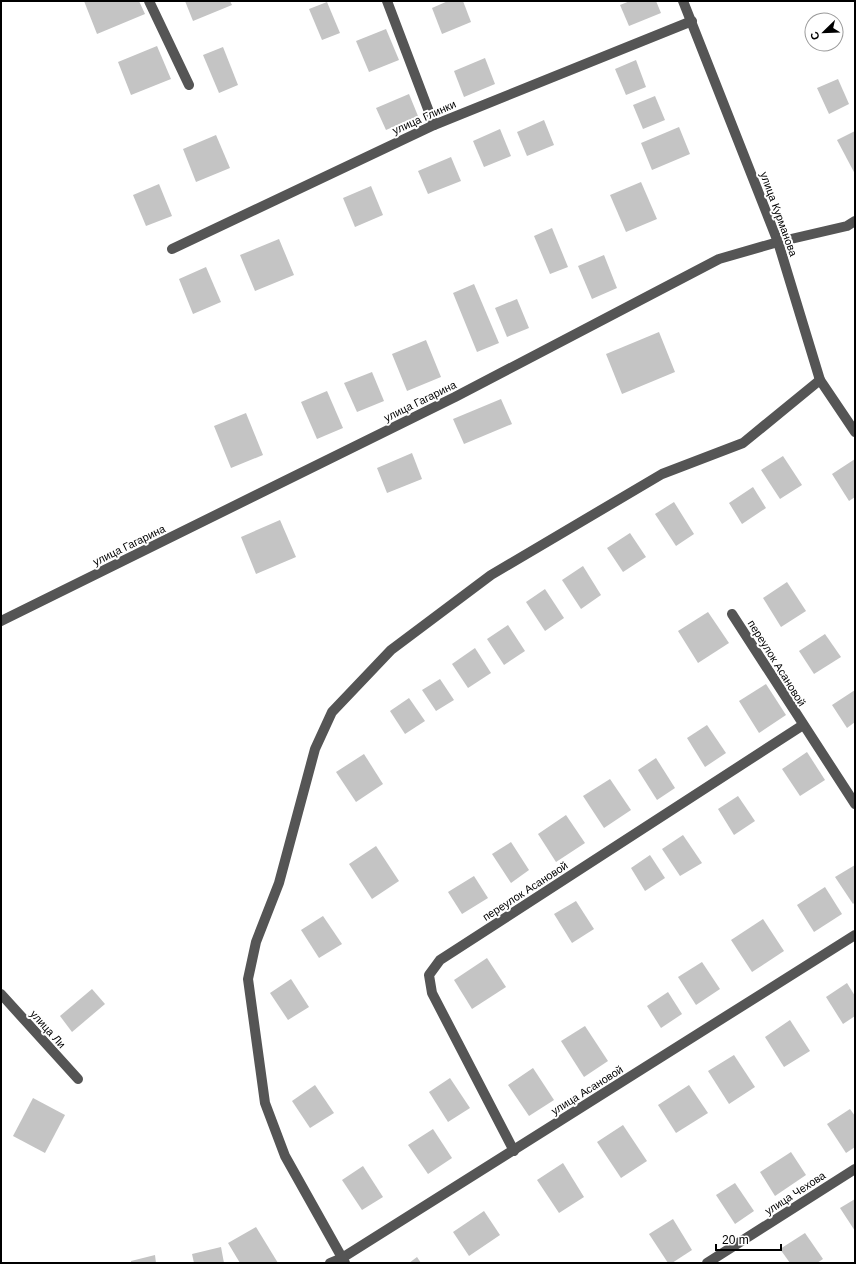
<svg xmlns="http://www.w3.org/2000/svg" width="856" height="1264" font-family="Helvetica,sans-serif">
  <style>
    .building { fill: #c4c4c4 }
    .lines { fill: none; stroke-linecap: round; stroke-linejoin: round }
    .minor { stroke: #555; stroke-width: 10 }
    .labels { text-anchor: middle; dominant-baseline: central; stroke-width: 4; stroke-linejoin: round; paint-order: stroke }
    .street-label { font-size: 11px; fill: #000; stroke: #fff }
  </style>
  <rect width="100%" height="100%" fill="#fff"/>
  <g class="building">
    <path d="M84 1H139L145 14 97 34Z"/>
    <path d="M185 1H230L232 5 193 21Z"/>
    <path d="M448 1H463L471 22 442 34 432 8Z"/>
    <path d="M630 1H656L661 13 629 26 620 5Z"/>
    <path d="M327 2 340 33 322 40 309 9Z"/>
    <path d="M386 29 399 60 369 72 356 41Z"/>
    <path d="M157 46 171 79 131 95 118 62Z"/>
    <path d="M223 47 238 85 219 93 203 55Z"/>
    <path d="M485 58 495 84 464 97 454 71Z"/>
    <path d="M636 60 646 87 626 95 615 69Z"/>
    <path d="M838 79 849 104 829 114 817 88Z"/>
    <path d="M409 94 418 116 386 130 376 108Z"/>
    <path d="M655 96 665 120 643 129 633 105Z"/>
    <path d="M544 120 554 145 527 156 517 132Z"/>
    <path d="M679 127 690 154 652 170 641 143Z"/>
    <path d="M500 129 511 156 484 167 473 141Z"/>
    <path d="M855 131V174L837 140Z"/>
    <path d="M216 135 230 168 196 182 183 149Z"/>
    <path d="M451 157 461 181 428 194 418 171Z"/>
    <path d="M641 182 657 219 626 232 610 195Z"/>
    <path d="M159 184 172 216 146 226 133 195Z"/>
    <path d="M371 186 383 215 355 227 343 198Z"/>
    <path d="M552 228 568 267 550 274 534 236Z"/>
    <path d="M279 239 294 275 255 291 240 255Z"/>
    <path d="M604 255 617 288 592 299 578 266Z"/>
    <path d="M206 267 221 302 193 314 179 279Z"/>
    <path d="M474 284 499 343 477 352 453 293Z"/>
    <path d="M517 299 529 328 507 337 495 308Z"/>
    <path d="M659 332 675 372 622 394 606 354Z"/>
    <path d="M426 340 441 377 407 391 392 354Z"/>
    <path d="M372 372 384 401 357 412 344 383Z"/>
    <path d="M327 391 343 428 317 439 301 402Z"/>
    <path d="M501 399 512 424 464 444 453 419Z"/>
    <path d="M246 413 263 455 231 468 214 426Z"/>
    <path d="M412 453 422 479 387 493 377 468Z"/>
    <path d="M783 456 802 485 780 499 761 470Z"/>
    <path d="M855 459V497L849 501 832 474Z"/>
    <path d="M753 487 766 508 742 524 729 503Z"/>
    <path d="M674 502 694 534 676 546 655 514Z"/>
    <path d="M280 520 296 557 256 574 241 537Z"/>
    <path d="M630 533 646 557 623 572 607 548Z"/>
    <path d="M583 566 601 595 581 609 562 580Z"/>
    <path d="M787 582 806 611 781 627 763 598Z"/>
    <path d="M545 589 564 618 545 631 526 602Z"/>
    <path d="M708 612 729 643 698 663 678 631Z"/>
    <path d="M508 625 525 651 504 665 487 639Z"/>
    <path d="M825 634 841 657 814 674 799 651Z"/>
    <path d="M475 648 491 673 468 688 452 664Z"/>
    <path d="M440 679 454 700 436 711 422 690Z"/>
    <path d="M766 684 786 715 759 733 739 701Z"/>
    <path d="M855 690V722L847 728 832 705Z"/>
    <path d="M409 698 425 721 405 734 390 711Z"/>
    <path d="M707 725 726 753 705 767 687 738Z"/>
    <path d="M807 752 825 780 800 796 782 769Z"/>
    <path d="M364 754 383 784 356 802 336 772Z"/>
    <path d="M656 758 675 788 657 800 638 770Z"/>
    <path d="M610 779 631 810 604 828 583 796Z"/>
    <path d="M738 796 755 821 734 835 718 809Z"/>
    <path d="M566 815 585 843 556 862 538 834Z"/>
    <path d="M683 835 702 863 680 876 662 849Z"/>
    <path d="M511 842 529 870 511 883 492 854Z"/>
    <path d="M376 846 399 881 372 899 349 864Z"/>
    <path d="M650 855 665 878 645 891 631 868Z"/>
    <path d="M855 865V902L853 904 835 877Z"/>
    <path d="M474 876 488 898 462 914 448 892Z"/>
    <path d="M825 887 842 914 814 932 797 905Z"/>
    <path d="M576 901 594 929 572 943 554 914Z"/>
    <path d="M323 916 342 944 319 958 301 930Z"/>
    <path d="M763 919 784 951 752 972 731 940Z"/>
    <path d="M487 958 506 987 472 1009 454 980Z"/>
    <path d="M702 962 720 989 696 1005 678 977Z"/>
    <path d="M291 979 309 1007 288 1020 270 993Z"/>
    <path d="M847 983 855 996V1016L843 1024 826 997Z"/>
    <path d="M92 989 105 1004 72 1032 60 1016Z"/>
    <path d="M668 992 682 1014 661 1028 647 1006Z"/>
    <path d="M790 1020 810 1051 784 1067 765 1037Z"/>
    <path d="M585 1026 608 1061 584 1077 561 1041Z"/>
    <path d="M734 1055 755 1087 729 1104 708 1071Z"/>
    <path d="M533 1068 554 1100 529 1116 508 1085Z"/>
    <path d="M450 1078 470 1108 448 1122 429 1092Z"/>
    <path d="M315 1085 334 1113 310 1128 292 1101Z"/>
    <path d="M689 1085 708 1113 676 1133 658 1105Z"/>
    <path d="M33 1098 65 1115 45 1153 13 1136Z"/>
    <path d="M850 1109 855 1116V1147L846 1153 827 1124Z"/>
    <path d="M623 1125 647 1161 621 1178 597 1142Z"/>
    <path d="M433 1129 452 1158 428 1174 408 1145Z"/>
    <path d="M791 1152 806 1175 775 1196 760 1172Z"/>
    <path d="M563 1163 584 1197 559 1213 537 1180Z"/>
    <path d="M363 1166 383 1197 362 1210 342 1180Z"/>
    <path d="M735 1183 754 1211 735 1224 716 1195Z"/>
    <path d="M855 1199V1231L840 1208Z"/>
    <path d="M484 1211 500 1235 469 1256 453 1232Z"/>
    <path d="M673 1219 692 1250 672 1263H668L649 1234Z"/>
    <path d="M256 1227 278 1263H240L228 1243Z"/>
    <path d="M805 1233 823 1259 817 1263H790L780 1249Z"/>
    <path d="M221 1247 224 1263H194L192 1254Z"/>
    <path d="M155 1255 156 1263H131V1261Z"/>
    <path d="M417 1257 421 1263H409Z"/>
  </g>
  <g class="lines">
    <g class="minor">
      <path d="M149 1 189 85"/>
      <path d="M387 1 434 125"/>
      <path d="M683 1 778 242 820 380 855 432"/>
      <path d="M172 249 434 125 692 21"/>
      <path d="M732 614 855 804"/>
      <path d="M1 621 455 397 719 259 778 242 847 226 855 221"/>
      <path d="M1 994 78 1079"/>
      <path d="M514 1151 432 993 429 975 440 960 803 725"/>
      <path d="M330 1263 342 1258 855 935"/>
      <path d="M345 1263 285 1156 265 1103 248 979 256 942 279 883 315 749 332 712 391 650 491 575 662 474 743 443 820 380"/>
      <path d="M707 1263 855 1169"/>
    </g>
  </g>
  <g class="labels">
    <g class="street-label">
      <text transform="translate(424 117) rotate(-24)">улица Глинки</text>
      <text transform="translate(779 214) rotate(70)">улица Курманова</text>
      <text transform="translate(420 401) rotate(-26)">улица Гагарина</text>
      <text transform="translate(129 545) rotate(-26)">улица Гагарина</text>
      <text transform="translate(777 663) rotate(58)">переулок Асановой</text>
      <text transform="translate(525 891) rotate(-33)">переулок Асановой</text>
      <text transform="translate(48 1029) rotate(48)">улица Ли</text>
      <text transform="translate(587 1090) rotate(-32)">улица Асановой</text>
      <text transform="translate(795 1193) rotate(-33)">улица Чехова</text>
    </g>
  </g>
  <rect width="856" height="1264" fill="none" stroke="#000000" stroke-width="4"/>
  <g transform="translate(824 32) rotate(247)"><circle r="19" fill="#ffffff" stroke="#999999"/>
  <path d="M0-3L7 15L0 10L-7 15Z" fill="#000000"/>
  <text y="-6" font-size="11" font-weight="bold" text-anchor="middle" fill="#000000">С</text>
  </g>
  <path d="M716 1244v6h65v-6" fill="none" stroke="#000000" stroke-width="2"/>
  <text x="722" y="1244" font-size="12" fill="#000000" stroke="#ffffff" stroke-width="3" paint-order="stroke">20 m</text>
</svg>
